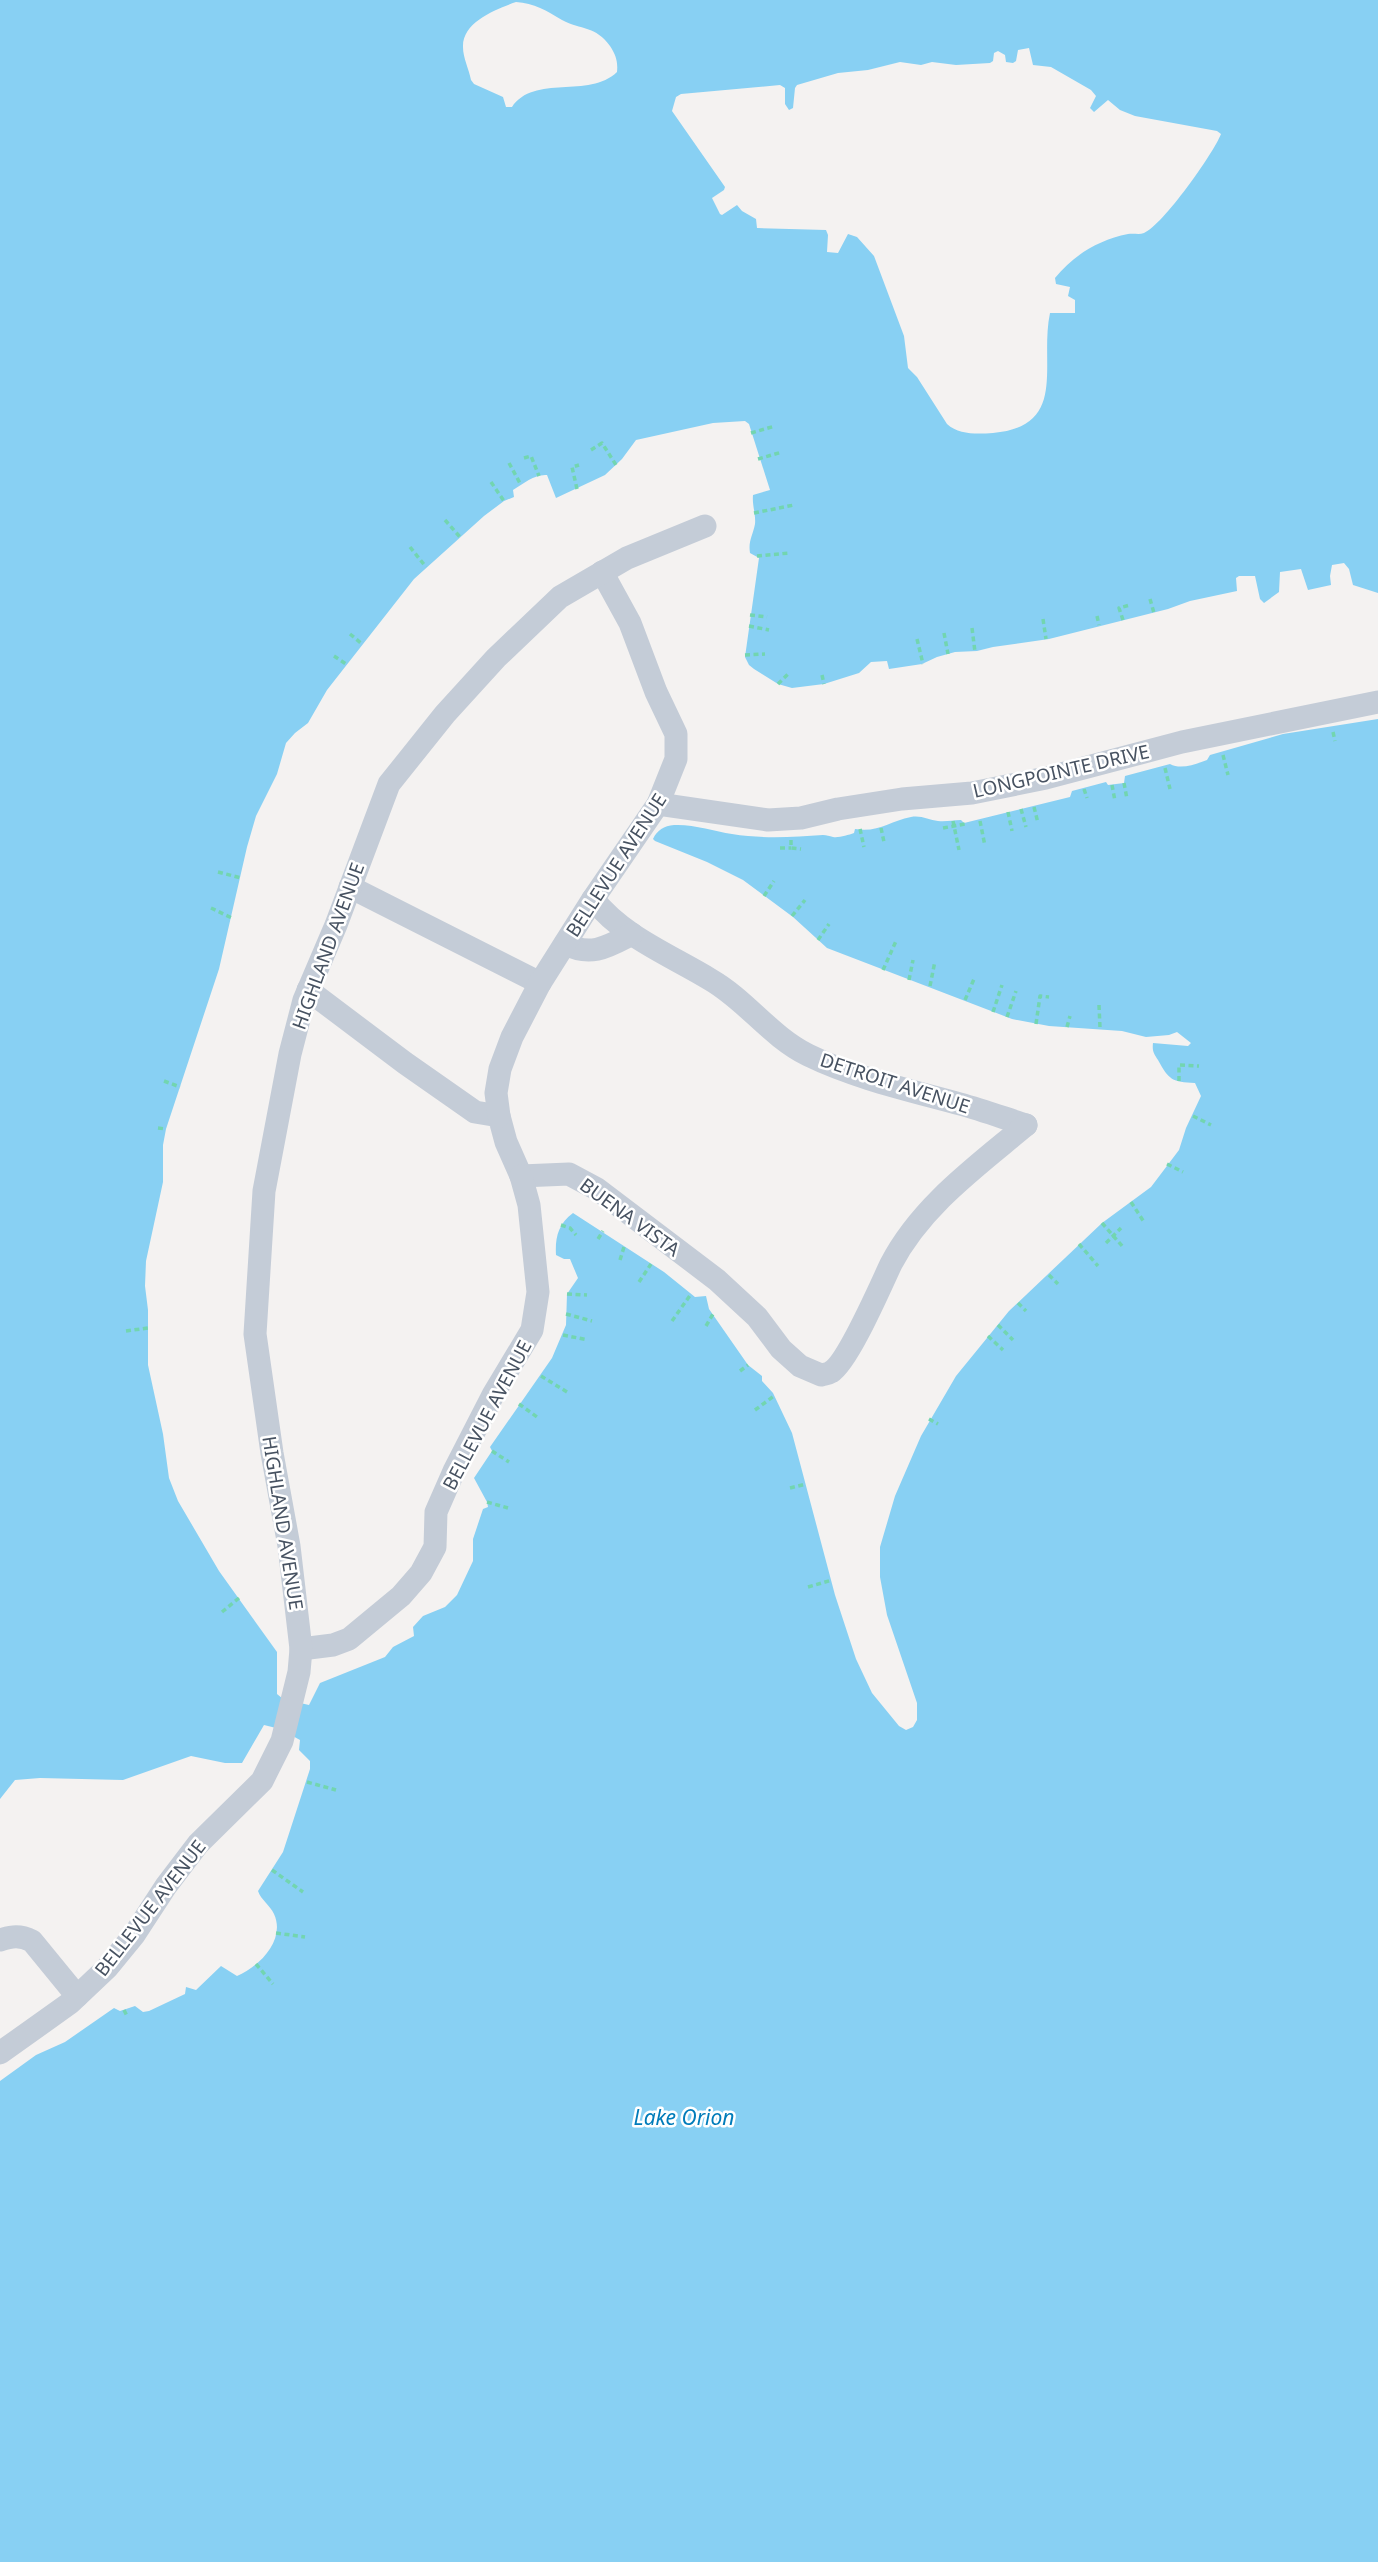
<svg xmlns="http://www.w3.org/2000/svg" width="1378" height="2562" font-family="'Noto Sans',sans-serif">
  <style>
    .water { fill: #88d0f3; fill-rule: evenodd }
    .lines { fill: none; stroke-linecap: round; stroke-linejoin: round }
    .path { stroke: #72d5b0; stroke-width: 3.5; stroke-dasharray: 5 3.5; stroke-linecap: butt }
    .minor { stroke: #c4ccd7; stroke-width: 23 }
    .labels { text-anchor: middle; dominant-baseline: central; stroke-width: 5; stroke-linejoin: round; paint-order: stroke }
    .street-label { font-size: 19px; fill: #475261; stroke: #fff }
    .water-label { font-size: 21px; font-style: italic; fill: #017cba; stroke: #fff }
  </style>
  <rect width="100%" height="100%" fill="#f4f2f1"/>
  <path class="water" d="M0 0H1378V593L1353 585 1349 569 1344 563 1332 565 1330 576 1331 585 1308 590 1301 569 1280 572 1279 592 1264 603 1260 599 1255 576H1239L1236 578 1237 591 1190 601 1168 609 1049 639 993 647 977 651 955 652 937 657 922 664 889 669 887 661 871 662 859 673 824 684 792 688 778 684 754 669 749 665 745 657 759 558 750 553C748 541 753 535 755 524 756 515 752 505 753 495L770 490 749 424 745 421 713 423 636 440 622 459 605 475 556 498 547 475C535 474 524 483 513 490L514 497 504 501 484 516 414 579 327 690 308 723 295 733 286 743 277 774 256 816 247 847 219 969 166 1129 163 1145V1182L146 1261 145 1286 148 1310V1365L163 1434 169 1478 178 1501 219 1571 277 1652V1694L283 1699 309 1705 320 1683 385 1657 393 1647 414 1636 413 1627 423 1616 445 1607 457 1595 473 1561V1539L483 1509 488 1507 487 1502 474 1478 492 1451 490 1447 552 1358 566 1325 567 1294 578 1278 570 1259H564L556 1255C555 1238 558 1224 573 1213L664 1272 695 1297 706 1296 709 1309 748 1365 762 1376V1381L773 1393 792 1433 835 1595 856 1659 872 1693 899 1726 906 1730 913 1727 917 1720V1703L887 1615 880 1577V1547L895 1496 921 1436 956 1376 1009 1311 1102 1223 1151 1187 1179 1150 1186 1128 1201 1096 1195 1083C1172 1082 1169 1080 1158 1060 1154 1054 1152 1051 1153 1043L1188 1046 1191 1043 1177 1032 1169 1035 1146 1037 1122 1031 1049 1026 1012 1019 827 948 793 917 743 880 707 862 655 841 653 839C657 830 664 826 674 825 693 824 714 831 732 834 762 839 794 837 823 835 827 835 829 836 833 837 839 838 848 835 854 833L855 829C878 833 890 821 911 817 921 815 929 820 938 821 946 822 953 820 961 820L964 823 1070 797 1072 791 1106 782 1108 785 1124 783 1125 776 1170 764C1181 770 1196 764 1207 760L1210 755 1283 734 1378 719V2562H0V2081L36 2055 65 2042 114 2008 120 2011 135 2006 143 2012 149 2011 185 1994 186 1987 196 1990 221 1966 237 1976C259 1967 286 1940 274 1914 270 1905 261 1900 258 1891L283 1852 310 1769V1761L299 1750 300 1740 280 1729 264 1725 242 1763H225L191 1756 123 1780 40 1778 15 1780 0 1799ZM516 2C534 3 547 11 562 20 581 30 596 26 610 46 616 55 618 62 617 72 589 99 534 74 512 107H506L503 97 474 84 471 80C469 69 463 58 463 47 462 22 496 9 516 2ZM1029 48 1033 65 1051 67 1091 90 1096 96 1090 108 1094 112 1108 100 1120 110 1135 116 1217 131 1221 134C1213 154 1163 225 1144 233 1139 235 1134 233 1128 234 1098 240 1074 255 1055 278L1056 284 1070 287 1068 296 1075 300V313H1050C1039 365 1069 426 993 433 977 434 959 435 947 424L917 377 908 368 904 336 874 256 857 237 848 234 838 253 827 252 828 235 826 230 757 228 756 219 742 211 737 205 722 215 720 214 712 198 724 190 725 187 672 111 676 97 681 94 780 85 785 88V104L789 110 793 108 795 88 797 85 838 73 868 70 900 62 921 65 932 62 956 65 990 63 993 61 994 53 998 51 1005 55 1006 62 1013 63 1016 61 1018 50Z"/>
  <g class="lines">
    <g class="path">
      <path d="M751 433 775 426"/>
      <path d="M591 450 602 443 616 465"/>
      <path d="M524 458 531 456 539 476"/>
      <path d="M758 459 782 452"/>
      <path d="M509 463 521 485"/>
      <path d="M491 482 504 501"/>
      <path d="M577 489 572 467 579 465"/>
      <path d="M754 513 794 505"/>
      <path d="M445 520 460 537"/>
      <path d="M410 547 426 567"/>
      <path d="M757 556 789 553"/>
      <path d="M1150 599 1154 613"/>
      <path d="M750 615 767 617"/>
      <path d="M1097 616 1099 625"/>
      <path d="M1043 619 1046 639"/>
      <path d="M1123 620 1119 608 1130 605"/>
      <path d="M749 626 769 630"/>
      <path d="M972 628 975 652"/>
      <path d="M944 633 948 654"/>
      <path d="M350 634 362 644"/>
      <path d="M917 639 923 664"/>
      <path d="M745 655 765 654"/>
      <path d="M334 656 346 664"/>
      <path d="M822 675 824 684"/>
      <path d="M778 684 790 672"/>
      <path d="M1333 732 1335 741"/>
      <path d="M1223 755 1228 775"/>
      <path d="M1165 768 1170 789"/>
      <path d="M1124 783 1127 799"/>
      <path d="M1112 785 1115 801"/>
      <path d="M1084 789 1087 798"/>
      <path d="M1034 807 1038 823"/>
      <path d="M1021 809 1026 827"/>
      <path d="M1008 812 1012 831"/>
      <path d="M953 821 959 850"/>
      <path d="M980 821 985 846"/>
      <path d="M881 828 884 842"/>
      <path d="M943 828 965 824"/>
      <path d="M860 829 864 847"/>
      <path d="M791 840V848L801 849"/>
      <path d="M780 848H791"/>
      <path d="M218 872 241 878"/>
      <path d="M764 896 774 881"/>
      <path d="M211 908 232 918"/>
      <path d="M792 916 805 900"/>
      <path d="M818 940 829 924"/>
      <path d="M883 970 896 941"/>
      <path d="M909 980 913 960"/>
      <path d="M930 986 935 961"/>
      <path d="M965 1000 974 979"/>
      <path d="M1099 1005 1100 1028"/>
      <path d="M993 1012 1002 985"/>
      <path d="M1007 1017 1016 991"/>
      <path d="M1036 1024 1040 996 1049 997"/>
      <path d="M1067 1027 1070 1016"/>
      <path d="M164 1081 180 1087"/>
      <path d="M1179 1081V1065L1199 1066"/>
      <path d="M1193 1116 1211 1125"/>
      <path d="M158 1128 166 1129"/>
      <path d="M1167 1164 1183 1172"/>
      <path d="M1131 1202 1144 1222"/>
      <path d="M1102 1223 1123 1247"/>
      <path d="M561 1225 570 1228 576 1235"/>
      <path d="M598 1239 603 1231"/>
      <path d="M1106 1243 1121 1228"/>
      <path d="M1079 1244 1098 1266"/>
      <path d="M620 1260 624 1247"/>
      <path d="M1049 1275 1058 1284"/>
      <path d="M639 1282 651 1264"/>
      <path d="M567 1294 587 1295"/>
      <path d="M1018 1303 1026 1311"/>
      <path d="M566 1314 592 1321"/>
      <path d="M672 1321 691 1294"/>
      <path d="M998 1325 1013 1340"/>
      <path d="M706 1326 713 1314"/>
      <path d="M126 1331 148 1328"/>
      <path d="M563 1335 588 1340"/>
      <path d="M988 1336 1003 1350"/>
      <path d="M740 1371 748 1365"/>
      <path d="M541 1376 567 1392"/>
      <path d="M519 1404 537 1417"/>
      <path d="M755 1410 774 1396"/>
      <path d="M929 1419 938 1424"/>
      <path d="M492 1451 509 1462"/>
      <path d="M790 1488 806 1484"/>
      <path d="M487 1502 508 1508"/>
      <path d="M808 1587 832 1580"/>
      <path d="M222 1612 239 1598"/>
      <path d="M307 1782 336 1790"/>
      <path d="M272 1870 303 1892"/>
      <path d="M276 1933 305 1937"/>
      <path d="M256 1964 273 1984"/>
      <path d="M124 2010 127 2016"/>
    </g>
    <g class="minor">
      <path d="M658 804 768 820 801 818 838 809 902 799 972 793 1046 778 1182 742 1378 702"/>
      <path d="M350 887 540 983"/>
      <path d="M593 899C623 937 670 955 711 980 747 1001 770 1036 808 1055 855 1078 909 1090 960 1104 982 1110 1004 1118 1026 1125"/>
      <path d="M565 944C591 957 607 947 632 934"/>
      <path d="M308 990 405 1063 475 1112 499 1116 506 1142 521 1176 569 1174 597 1189 717 1280 757 1317 781 1349 800 1366 821 1375C824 1374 828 1374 831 1372 848 1362 881 1285 891 1264 921 1206 977 1166 1026 1125"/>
      <path d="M499 1116 496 1093 500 1069 512 1037 540 983 593 899 658 804 676 759V734L656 692 630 623 602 572"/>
      <path d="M301 1649 333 1645 349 1639 401 1596 421 1573 435 1547 436 1512 454 1471 493 1395 532 1330 538 1292 529 1205 521 1176"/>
      <path d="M0 1940C12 1936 20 1935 32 1941L77 1996"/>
      <path d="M0 2053 70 2003 107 1968 134 1935 166 1886 198 1844 262 1781 282 1741 299 1672 301 1649 289 1546 272 1453 255 1334 264 1191 290 1054 304 1000 336 925 389 784 445 714 496 658 560 597 627 558 705 526"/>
    </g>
  </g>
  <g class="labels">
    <g class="street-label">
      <text transform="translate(1061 771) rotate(-13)">LONGPOINTE DRIVE</text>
      <text transform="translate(616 865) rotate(-57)">BELLEVUE AVENUE</text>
      <text transform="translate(328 946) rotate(-70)">HIGHLAND AVENUE</text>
      <text transform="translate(895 1083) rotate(18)">DETROIT AVENUE</text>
      <text transform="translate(630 1217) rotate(36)">BUENA VISTA</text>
      <text transform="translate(487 1415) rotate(-62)">BELLEVUE AVENUE</text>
      <text transform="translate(283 1523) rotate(81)">HIGHLAND AVENUE</text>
      <text transform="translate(150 1908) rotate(-52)">BELLEVUE AVENUE</text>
    </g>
    <g class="water-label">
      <text x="684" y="2117">Lake Orion</text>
    </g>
  </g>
</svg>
